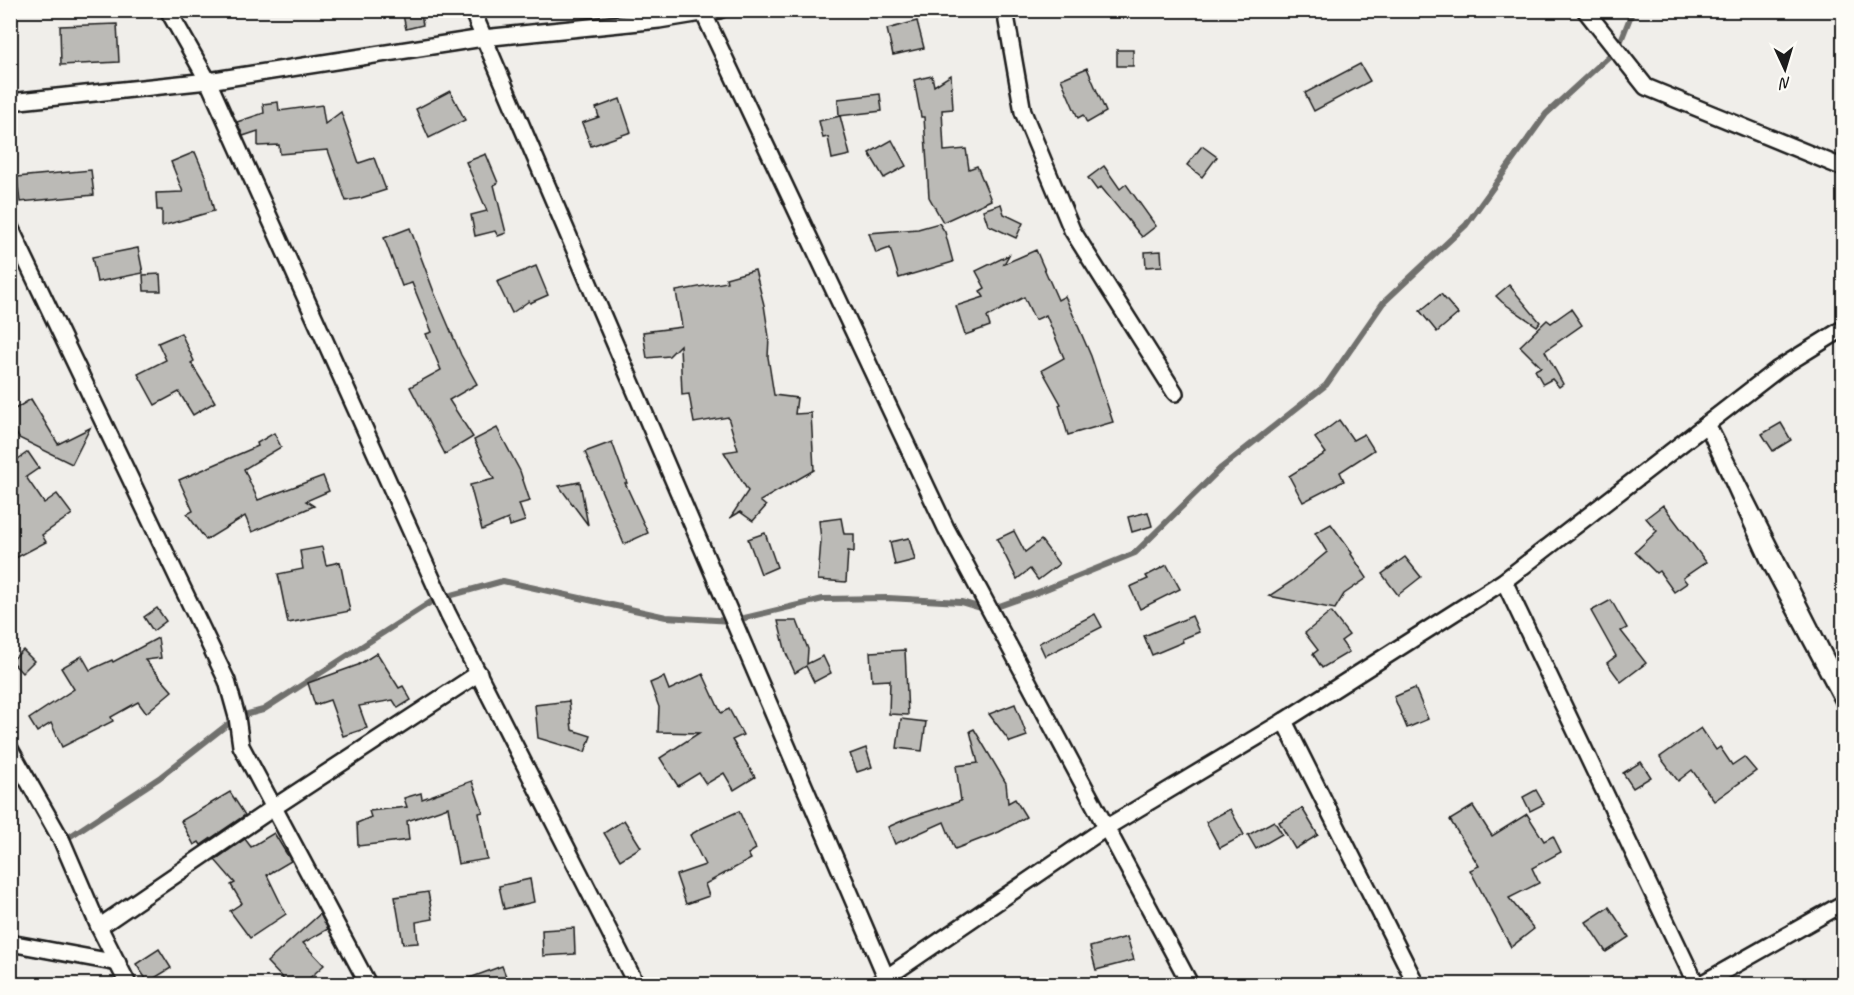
<svg xmlns="http://www.w3.org/2000/svg" width="1854" height="995" font-family="Caveat,sans-serif">
  <style>
    .lines { fill: none; stroke-linecap: round; stroke-linejoin: round }
    .stream { stroke: #706f6d; stroke-width: 6 }
    .building { fill: #bbbab6; stroke: #1c1c1c; stroke-width: 1.5 }
    .street-casing { stroke: #1c1c1c; stroke-width: 20 }
    .street { stroke: #fdfcf7; stroke-width: 15 }
  </style>
  <rect width="100%" height="100%" fill="#f0eeea"/>
  <filter id="ink" filterUnits="userSpaceOnUse"><feTurbulence type="fractalNoise" baseFrequency=".0167" numOctaves="2"/><feDisplacementMap in="SourceGraphic" scale="12" xChannelSelector="R" yChannelSelector="G"/><feConvolveMatrix kernelMatrix="1 2 1 2 8 2 1 2 1" color-interpolation-filters="sRGB"/></filter>
  <g filter="url(#ink)">
    <g class="lines">
      <path class="stream" d="M63 841 159 778 237 717 263 710 434 600 503 581 666 617 732 621 823 599 888 598 961 602 988 610 1036 593 1135 553 1221 468 1326 385 1383 303 1466 225 1546 114 1618 48 1633 10"/>
    </g>
    <g class="building">
      <path d="M402 10H420L423 25 406 29Z"/>
      <path d="M917 21 924 48 893 55 887 29Z"/>
      <path d="M117 24 119 62 61 65 60 26Z"/>
      <rect x="1117" y="50" width="16" height="16"/>
      <path d="M1360 64 1370 81 1314 111 1305 93Z"/>
      <path d="M1087 68 1106 112 1087 123 1083 115 1078 118 1061 79Z"/>
      <path d="M951 75 953 109 942 110 944 151 966 149 969 169 977 166 991 200 943 222 929 197 924 117H921L914 80 932 76 934 86Z"/>
      <path d="M450 91 465 120 429 138 416 109Z"/>
      <path d="M880 94 882 111 839 116 838 99Z"/>
      <path d="M620 99 631 132 591 146 582 123 599 117 596 108Z"/>
      <path d="M278 102 279 111 322 105 325 124 341 112 359 163 374 158 386 190 361 198 346 201 328 150 280 154 279 145 258 146V131L243 136 237 122 264 113 263 104Z"/>
      <path d="M840 116 850 155 832 159 828 137 823 138 819 121Z"/>
      <path d="M892 140 906 166 884 178 869 153Z"/>
      <path d="M1202 146 1217 157 1202 177 1187 165Z"/>
      <path d="M195 152 206 178 214 211 162 226V210H157L156 193 183 192 171 162Z"/>
      <path d="M486 154 498 183 494 185 506 233 498 236 495 231 475 236 471 215 487 211 466 162Z"/>
      <path d="M1104 166 1120 189 1126 184 1156 226 1142 237 1101 187 1097 190 1088 178Z"/>
      <path d="M91 170 94 195 20 202 17 177Z"/>
      <path d="M1001 204 1004 214 1023 223 1016 238 988 225 983 210Z"/>
      <path d="M939 223 945 232 953 262 899 278 890 248 876 253 869 233 918 229Z"/>
      <path d="M410 228 434 292 461 355 477 384 449 400 473 437 445 454 410 387 441 370 426 334 432 332 412 283 402 286 384 238Z"/>
      <path d="M138 248 143 273 97 282 92 257Z"/>
      <path d="M1036 250 1058 300 1065 296 1091 356 1113 422 1068 435 1059 405 1061 404 1042 370 1064 358 1046 315 1035 320 1024 297 987 317 990 326 965 335 956 306 984 297 980 291 985 288 976 271 1009 255 1004 264Z"/>
      <path d="M1161 251 1162 266 1146 267 1145 252Z"/>
      <path d="M536 266 548 295 530 303 529 301 512 313 497 282Z"/>
      <path d="M755 270 764 305 769 337 768 357 774 395 797 398 795 414 811 413 814 470 760 501 766 506 753 521 740 512 730 518 748 491 724 452 738 450 728 417 694 423 689 394 682 395 680 345 669 356 647 358 643 332 682 327 676 291 727 282 726 278Z"/>
      <path d="M160 274 161 291H144L143 275Z"/>
      <path d="M1509 285 1540 322 1537 326 1502 302 1496 296Z"/>
      <path d="M1441 294 1458 314 1437 332 1420 311Z"/>
      <path d="M1571 309 1582 325 1545 351 1563 384 1559 387 1552 379 1543 384 1535 370 1541 367 1520 346 1547 320 1551 323Z"/>
      <path d="M181 333 194 361 191 363 215 402 193 415 179 392 155 405 138 374 166 360 158 343Z"/>
      <path d="M31 399 58 444 90 428 72 464 19 438 10 424V412Z"/>
      <path d="M1339 420 1353 440 1364 434 1374 450 1340 472 1344 481 1303 502 1289 476 1326 453 1315 438Z"/>
      <path d="M1781 423 1791 440 1773 451 1762 434Z"/>
      <path d="M497 428 520 471 530 501 519 504 525 521 510 526 508 519 482 530 470 485 494 479 474 440Z"/>
      <path d="M274 433 281 447 244 469 258 500 323 476 329 491 306 501 314 506 252 532 245 516 206 540 187 514 193 511 179 480 258 446 257 443Z"/>
      <path d="M612 442 627 483H625L648 533 624 544 585 452Z"/>
      <path d="M28 452 39 468 26 477 44 503 57 494 72 514 42 535 46 542 10 561V454L15 461Z"/>
      <path d="M580 482 588 525 559 486Z"/>
      <path d="M1663 505 1706 562 1683 578 1687 583 1674 592 1659 571 1656 573 1635 552 1657 531 1646 518Z"/>
      <path d="M1148 512 1152 526 1132 532 1128 517Z"/>
      <path d="M841 518 844 534H854V552L848 551 846 582 818 580 821 540 819 521Z"/>
      <path d="M1331 524 1352 553 1351 554 1367 578 1344 594 1335 609 1269 596 1292 581 1327 552 1315 533Z"/>
      <path d="M1014 531 1025 552 1041 540 1059 564 1038 580 1030 569 1017 579 997 539Z"/>
      <path d="M765 533 777 567 761 574 748 539Z"/>
      <path d="M909 538 915 560 895 565 890 542Z"/>
      <path d="M322 547 326 565 340 562 350 611 288 623 278 574 303 569 300 551Z"/>
      <path d="M1405 557 1421 577 1398 595 1382 574Z"/>
      <path d="M1167 565 1180 589 1140 609 1130 587 1148 579 1146 576Z"/>
      <path d="M1611 600 1627 628 1621 631 1646 663 1621 682 1607 663 1616 656 1591 611Z"/>
      <path d="M157 608 166 621 153 631 144 617Z"/>
      <path d="M1331 612 1349 635 1341 641 1349 652 1322 668 1313 654 1318 650 1305 633Z"/>
      <path d="M1095 614 1102 627 1045 656 1039 643Z"/>
      <path d="M1192 616 1199 632 1182 639 1183 642 1152 655 1144 636Z"/>
      <path d="M778 621H797L808 649 807 664 823 656 831 673 814 682 806 666 795 673 786 653Z"/>
      <path d="M158 638 161 658 145 660 172 691 146 713 138 702 111 717 113 721 62 747 51 723 37 732 29 719 74 689 61 668 82 656 90 670 112 660 113 662Z"/>
      <path d="M23 650 34 661 22 673 11 661Z"/>
      <path d="M905 650 908 715 889 714 890 680 872 681 870 652Z"/>
      <path d="M377 653 399 688 403 686 411 700 398 708 393 700 359 706 367 728 343 736 330 700 315 705 308 683 358 665Z"/>
      <path d="M703 674 721 713 729 709 743 735 732 740 755 777 734 790 724 773 706 784 699 773 678 786 660 758 699 733 658 732 659 707 650 683 664 677 669 690Z"/>
      <path d="M1415 688 1428 719 1407 728 1394 697Z"/>
      <path d="M569 701 572 730 591 736 585 752 538 738 535 705Z"/>
      <path d="M1015 704 1027 736 1010 742 989 714Z"/>
      <path d="M901 719 926 722 922 751 897 748Z"/>
      <path d="M1701 728 1716 750 1720 747 1732 765 1744 757 1756 771 1714 801 1692 770 1678 781 1660 757Z"/>
      <path d="M974 729 1006 783 1008 803 1015 799 1026 817 999 832 955 849 944 822 895 844 888 827 911 817 961 801 956 766 978 763 970 731Z"/>
      <path d="M866 748 872 767 857 772 850 754Z"/>
      <path d="M1641 762 1651 777 1633 788 1623 773Z"/>
      <path d="M472 781 483 812 479 813 487 859 458 864 448 807 407 821 409 840 358 846 357 823 371 817 369 811 407 807 404 798 421 793 422 799Z"/>
      <path d="M1536 790 1544 804 1530 811 1523 797Z"/>
      <path d="M230 792 245 815 201 845 199 842 194 845 181 821Z"/>
      <path d="M1473 806 1492 836 1527 814 1544 841 1553 836 1561 852 1532 868 1539 883 1509 898 1534 929 1511 947 1470 870 1479 866 1450 820Z"/>
      <path d="M1302 808 1318 835 1295 849 1279 822Z"/>
      <path d="M1230 809 1244 835 1220 848 1206 822Z"/>
      <path d="M739 811 756 849 748 854 751 859 705 884 709 896 686 904 676 875 705 865 690 835 700 829Z"/>
      <path d="M624 820 641 847 620 860 604 833Z"/>
      <path d="M1274 821 1282 834 1256 849 1248 835Z"/>
      <path d="M274 833 291 861 267 875 286 914 250 938 230 911 242 903 231 885 235 883 215 860 245 839 251 847Z"/>
      <path d="M530 879 534 902 504 909 499 886Z"/>
      <path d="M428 892 433 919 416 922 418 943 403 944 395 897Z"/>
      <path d="M1609 907 1629 937 1606 952 1586 922Z"/>
      <path d="M320 914 328 929 303 943 324 965 303 984H288L267 962Z"/>
      <path d="M574 928 575 954 543 956 542 930Z"/>
      <path d="M1127 937 1134 960 1096 970 1090 947Z"/>
      <path d="M159 949 171 968 148 982 136 964Z"/>
      <path d="M502 966 509 984H456V983Z"/>
    </g>
    <g class="lines">
      <g class="street-casing">
        <g id="street">
          <path d="M168 10 208 81 448 614 636 984"/>
          <path d="M472 10 889 984"/>
          <path d="M702 10 946 528 1190 984"/>
          <path d="M1005 10 1023 112 1072 230 1175 393"/>
          <path d="M1585 10 1646 87 1844 168"/>
          <path d="M10 102 208 81 483 38 659 20 720 10"/>
          <path d="M10 227 227 681 237 717 241 746 368 984"/>
          <path d="M1504 581 1696 984"/>
          <path d="M1844 695 1707 424 1769 560 1844 701"/>
          <path d="M1284 721 1416 984"/>
          <path d="M10 749 62 841 99 927 128 984"/>
          <path d="M99 927 273 808 479 673"/>
          <path d="M10 943 118 963"/>
          <path d="M877 984 1107 827 1284 721 1504 581 1778 369 1844 328"/>
          <path d="M1701 984 1844 903"/>
        </g>
      </g>
      <use href="#street" class="street"/>
    </g>
  </g>
  <rect width="1854" height="995" fill="none" stroke="#fdfcf7" stroke-width="36"/>
  <rect x="18" y="18" width="1818" height="959" fill="none" stroke="#1c1c1c" stroke-width="2" filter="url(#ink)"/>
  <g transform="translate(1785 69) rotate(176)" stroke="#fdfcf7" stroke-width="4.5" paint-order="stroke">
  <path d="M0-4.5L10 22L0 15L-10 22Z" fill="#1c1c1c"/>
  <text y="-9" font-size="16" font-weight="bold" text-anchor="middle" fill="#1c1c1c">N</text>
  </g>
</svg>
